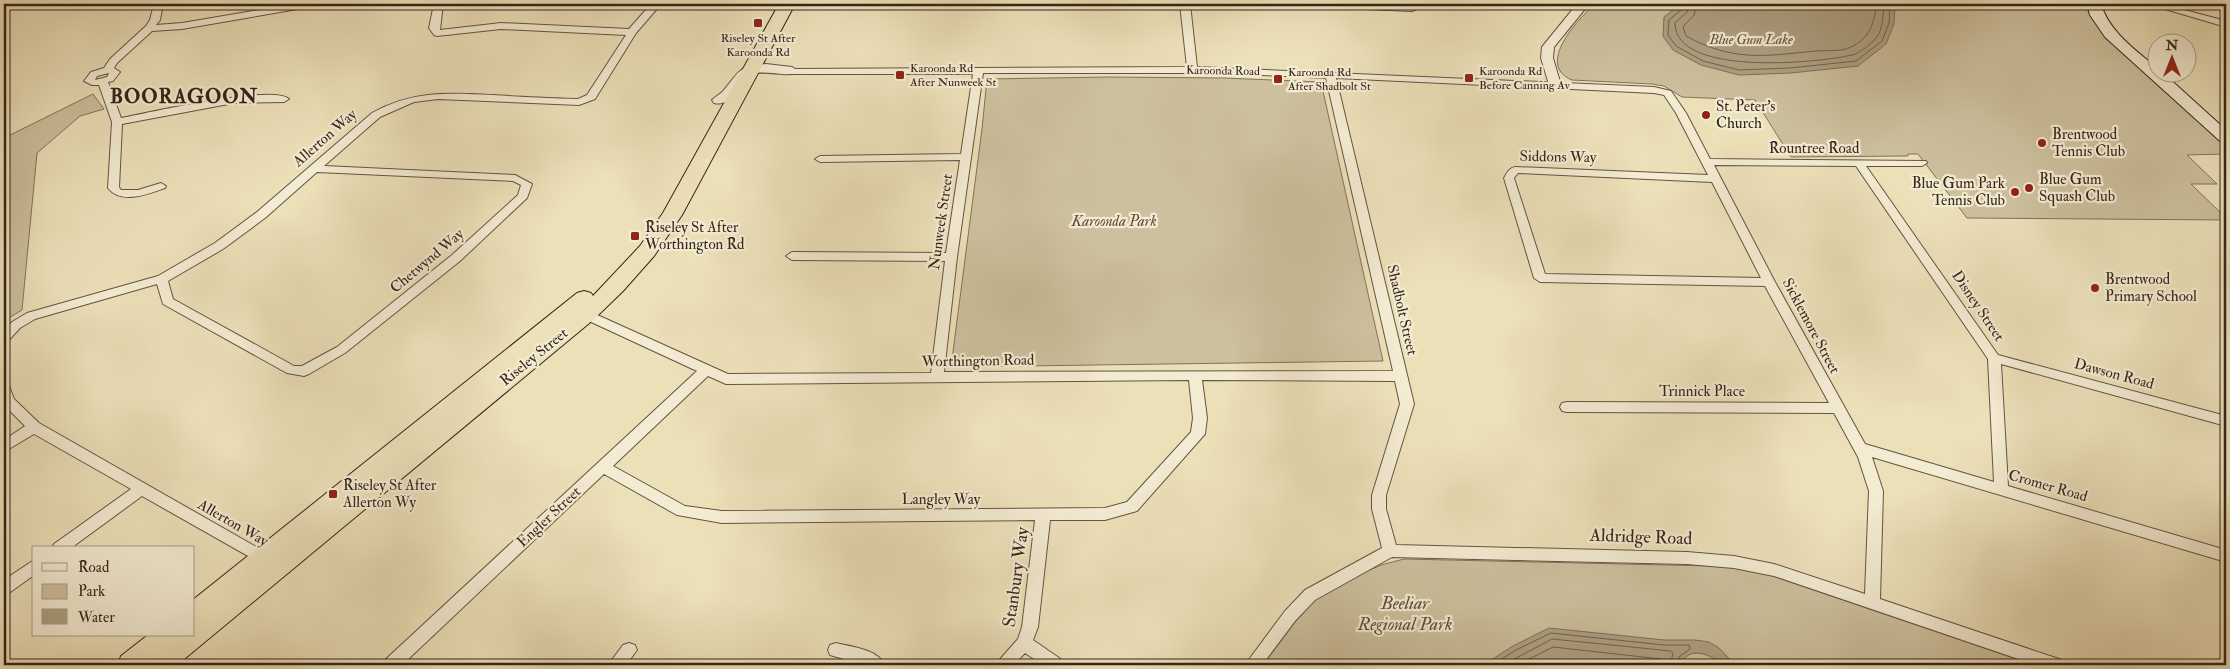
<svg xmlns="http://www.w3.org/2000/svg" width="2230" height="669" font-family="'IM FELL Double Pica',serif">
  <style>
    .green { fill: #cdc09e; stroke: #81725c }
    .water { fill: #aea083; stroke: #7e6f59 }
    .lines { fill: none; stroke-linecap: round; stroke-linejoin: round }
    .shore { stroke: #72624e; stroke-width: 1 }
    .minor-casing { stroke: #635442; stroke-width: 2 }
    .tertiary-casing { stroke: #635442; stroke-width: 2 }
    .secondary-casing { stroke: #35251a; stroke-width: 2 }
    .trunk-casing { stroke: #35251a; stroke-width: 2 }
    .minor { fill: #f3ebd2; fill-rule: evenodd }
    .tertiary { fill: #f3ebd2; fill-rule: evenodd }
    .secondary { fill: #f3ebd2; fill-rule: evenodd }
    .trunk { fill: #ece0b9; fill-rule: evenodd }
    .poi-dot { fill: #8f2418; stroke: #f3ebd2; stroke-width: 2 }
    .labels { text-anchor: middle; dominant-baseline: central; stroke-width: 4.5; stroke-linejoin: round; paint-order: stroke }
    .far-poi-label { font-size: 12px; fill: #35251a; stroke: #f3ebd2; text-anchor: start }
    .far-street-label { font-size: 12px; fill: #35251a; stroke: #f3ebd2 }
    .far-water-label { font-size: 14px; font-style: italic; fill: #5f503f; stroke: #f3ebd2 }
    .poi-label { font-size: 15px; fill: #35251a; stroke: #f3ebd2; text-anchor: start }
    .street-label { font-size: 15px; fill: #35251a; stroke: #f3ebd2 }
    .park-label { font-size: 15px; font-style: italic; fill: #5b4c3b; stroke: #f3ebd2 }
    .near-street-label { font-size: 18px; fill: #35251a; stroke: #f3ebd2 }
    .near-park-label { font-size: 18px; font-style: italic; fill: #5b4c3b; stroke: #f3ebd2 }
    .district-label { font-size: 20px; font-weight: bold; letter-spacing: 1px; fill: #35251a; stroke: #f3ebd2 }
  </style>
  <rect width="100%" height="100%" fill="#ece0b9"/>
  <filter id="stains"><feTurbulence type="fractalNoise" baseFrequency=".004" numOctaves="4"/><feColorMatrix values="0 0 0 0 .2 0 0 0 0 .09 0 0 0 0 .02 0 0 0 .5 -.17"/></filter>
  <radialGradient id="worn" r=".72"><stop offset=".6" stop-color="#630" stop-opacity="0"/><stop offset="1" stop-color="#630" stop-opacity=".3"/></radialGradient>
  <g class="green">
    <path d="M1595 4H2087L2086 8 2103 34 2226 146V154L2187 155 2217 184H2191L2226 218V220L1967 218 1918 154H1908V156L1791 157 1755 100 1682 97 1664 86 1652 84 1572 80C1535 65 1578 19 1595 4Z"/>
    <path d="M1108 77 1224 78 1321 82 1383 361 951 367 982 129 987 79Z"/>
    <path d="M93 94 104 109 80 116 37 153 22 310 4 321V138Z"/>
    <path d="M1404 559 1711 566 1745 569 1777 576 2038 665H1263L1311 601 1345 581 1381 565Z"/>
  </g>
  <g class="water">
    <path d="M1686 4H1895L1894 24 1886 44 1858 66 1791 73 1739 75 1701 65 1673 50 1663 36 1664 17 1678 6Z"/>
    <path d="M1549 628 1664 640H1695L1709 642 1719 648 1735 665H1722C1711 654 1688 645 1681 665H1474L1488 662 1513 646Z"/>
  </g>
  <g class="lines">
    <g class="shore">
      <path d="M1683 4 1682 9 1669 20 1668 35 1676 46 1703 61 1739 70 1790 68 1856 61 1882 41 1889 23 1890 4"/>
      <path d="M1690 4 1687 12 1675 23C1675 77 1817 63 1852 55 1859 54 1872 43 1877 37 1883 29 1883 14 1884 4"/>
      <path d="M1697 4 1694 15 1683 27 1686 36C1733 62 1765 56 1816 51 1826 50 1842 52 1851 47 1869 39 1875 23 1876 4"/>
      <path d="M1492 665 1516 650 1551 633 1664 645H1689L1690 649 1679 657 1677 665"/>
      <path d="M1503 665 1552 639 1671 651 1673 654 1670 665"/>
      <path d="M1517 665 1553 647 1661 659 1663 665"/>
    </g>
    <g class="minor-casing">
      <g id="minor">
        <path d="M154 4H163L160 20 156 25 182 23 295 4H314L309 7 182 29 152 31 117 63 114 68 120 72 113 81 108 82 121 118C147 113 273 84 289 99L284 102 234 103 122 124 119 187 121 190H138L161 183 166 186 165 188C148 194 121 205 108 188L112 122 99 85H92L84 81 91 72 104 68 110 59 146 26 150 20ZM109 73 107 77 95 80 97 76Z"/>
        <path d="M434 4H443L440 30 501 23 629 29 651 4H661L636 33 595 99 579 105 438 99 414 102 380 117 324 166 515 175 532 184 527 198 460 261 345 353 309 374 304 376 287 373 163 304 157 284 35 319 20 328 8 341 4 342V330L12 322 27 313 158 276 215 243 257 212 372 113C413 90 448 93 493 95 521 97 549 98 578 99L587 95 626 35 501 29 437 36 434 35 429 28ZM317 172 513 181 521 185 518 195 452 255 337 347 302 366H294L173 299 168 281 223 249 265 218Z"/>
        <path d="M910 4H921L914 8 911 7Z"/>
        <path d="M1180 4H1190L1197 67 1654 87 1671 91 1686 113 1710 159 1926 161 1927 163 1922 166H1866L1998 355 2226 416V426L2001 364 2008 486 2226 550V562L1872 457 1883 491 1880 599 2056 658 2062 660 2064 665H2036L1774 576 1734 568 1687 564 1392 557 1315 600 1295 621 1262 665H1245L1285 611 1305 590 1382 548 1372 509V495L1400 404 1395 381 1202 380 1207 418 1205 434 1137 511 1105 520H1050L1038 627 1033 640 1062 660 1064 665H1043L1025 653 1013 665H995L1018 639 1022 627 1035 520 722 523 677 515 604 474 402 665H383L385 660 697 371 576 315 574 312 576 309H584L728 374 931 373 945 261 792 260 786 256 792 252 946 253 960 160 820 162 815 159 820 156 961 154 973 74H792L789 73V69L1187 67ZM983 73H1223L1326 78 1393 371 944 372 957 257ZM1336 78 1654 93 1664 95 1676 113 1708 175 1515 167C1509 168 1507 173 1504 178L1534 278 1540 282 1765 286 1829 403 1567 402 1562 403 1560 407 1562 411 1567 412 1834 413 1858 457 1869 491 1865 594 1774 564 1734 556 1687 552 1396 545 1386 509V495L1414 404ZM1714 165 1856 166 1988 359 1994 482 1865 444 1775 282ZM1518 173 1712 182 1761 278 1545 274 1514 178ZM708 376 726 384 1189 380 1193 418 1191 432 1127 502 1105 508 722 511 685 506 613 466Z"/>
        <path d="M1316 4 1411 5 1427 4 1412 11 1321 7Z"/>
        <path d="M2148 4H2162L2226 21V27Z"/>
        <path d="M4 384 9 386 14 399 39 423 272 556 274 560 272 564 267 566 262 564 142 496 71 548H52L54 544 131 489 34 434 4 452V440L25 426 4 405Z"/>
        <path d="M34 560V575L9 593 4 594V580Z"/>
        <path d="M629 643 635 645 637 650 626 665H608L623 645Z"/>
        <path d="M836 643C852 647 877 649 885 665H865L830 655 828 650 830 645Z"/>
      </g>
    </g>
    <g class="tertiary-casing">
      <g id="tertiary">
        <path d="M1577 4H1589L1554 47 1553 58 1561 85 1555 89 1550 88 1541 58 1542 47Z"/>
        <path d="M766 64 792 67 798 71C791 79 765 69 753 74 737 80 734 108 714 103L712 100C716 96 721 94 724 90 740 71 738 66 766 64Z"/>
      </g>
    </g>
    <g class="secondary-casing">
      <path id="secondary" d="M2087 4H2101C2109 32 2136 50 2158 69V72H2162L2226 130V143L2220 141 2105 37 2090 15Z"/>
    </g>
    <g class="trunk-casing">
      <path id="trunk" d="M779 4H795L682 215 654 256 623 291 593 320 177 665H118L121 656 148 635H194V599L577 293 584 291 591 293 593 296 640 246 663 213Z"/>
    </g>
    <use href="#minor" class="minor"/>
    <use href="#tertiary" class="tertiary"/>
    <use href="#secondary" class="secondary"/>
    <use href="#trunk" class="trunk"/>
  </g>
  <g class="poi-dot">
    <rect x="753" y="18" width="10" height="10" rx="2.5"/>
    <rect x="895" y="70" width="10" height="10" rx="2.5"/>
    <rect x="1464" y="73" width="10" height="10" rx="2.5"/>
    <rect x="1273" y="74" width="10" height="10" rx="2.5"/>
    <circle cx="1706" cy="115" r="5"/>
    <circle cx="2042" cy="143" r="5"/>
    <circle cx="2029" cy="188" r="5"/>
    <circle cx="2015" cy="192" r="5"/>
    <rect x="630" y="231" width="10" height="10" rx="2.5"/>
    <circle cx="2095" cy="288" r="5"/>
    <rect x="328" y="489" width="10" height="10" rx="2.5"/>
  </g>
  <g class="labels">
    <g class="far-poi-label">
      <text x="758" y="38" text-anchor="middle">Riseley St After<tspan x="758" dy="14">Karoonda Rd</tspan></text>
      <text x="910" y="68">Karoonda Rd<tspan x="910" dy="14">After Nunweek St</tspan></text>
      <text x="1479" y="71">Karoonda Rd<tspan x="1479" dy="14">Before Canning Av</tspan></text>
      <text x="1288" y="72">Karoonda Rd<tspan x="1288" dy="14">After Shadbolt St</tspan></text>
    </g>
    <g class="far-street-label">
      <text transform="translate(1223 71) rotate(1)">Karoonda Road</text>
    </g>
    <g class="far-water-label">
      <text x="1751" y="39">Blue Gum Lake</text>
    </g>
    <g class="poi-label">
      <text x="1716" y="106">St. Peter's<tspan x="1716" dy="17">Church</tspan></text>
      <text x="2052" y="134">Brentwood<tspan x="2052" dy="17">Tennis Club</tspan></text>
      <text x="2039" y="179">Blue Gum<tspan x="2039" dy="17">Squash Club</tspan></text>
      <text x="2005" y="183" text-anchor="end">Blue Gum Park<tspan x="2005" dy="17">Tennis Club</tspan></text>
      <text x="645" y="227">Riseley St After<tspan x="645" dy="17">Worthington Rd</tspan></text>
      <text x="2105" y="279">Brentwood<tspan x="2105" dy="17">Primary School</tspan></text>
      <text x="343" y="485">Riseley St After<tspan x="343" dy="17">Allerton Wy</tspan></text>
    </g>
    <g class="street-label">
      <text transform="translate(325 138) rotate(-41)">Allerton Way</text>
      <text x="1814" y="148">Rountree Road</text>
      <text transform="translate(1558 157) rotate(1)">Siddons Way</text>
      <text transform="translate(941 222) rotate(-82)">Nunweek Street</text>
      <text transform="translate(427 261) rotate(-40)">Chetwynd Way</text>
      <text transform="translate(1978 306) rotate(56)">Disney Street</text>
      <text transform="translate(1402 310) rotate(77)">Shadbolt Street</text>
      <text transform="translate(1811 326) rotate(62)">Sicklemore Street</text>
      <text transform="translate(534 357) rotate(-39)">Riseley Street</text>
      <text transform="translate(978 361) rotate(-1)">Worthington Road</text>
      <text transform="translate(2114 374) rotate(15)">Dawson Road</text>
      <text x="1702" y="391">Trinnick Place</text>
      <text transform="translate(2048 486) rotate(16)">Cromer Road</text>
      <text x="941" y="499">Langley Way</text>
      <text transform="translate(549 517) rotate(-43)">Engler Street</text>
      <text transform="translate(233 523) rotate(30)">Allerton Way</text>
    </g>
    <g class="park-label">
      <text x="1114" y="221">Karoonda Park</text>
    </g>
    <g class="near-street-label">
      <text transform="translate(1641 537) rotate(2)">Aldridge Road</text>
      <text transform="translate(1016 577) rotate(-82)">Stanbury Way</text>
    </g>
    <g class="near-park-label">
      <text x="1405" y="603">Beeliar<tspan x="1405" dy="21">Regional Park</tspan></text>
    </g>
    <g class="district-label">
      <text x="184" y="96">BOORAGOON</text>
    </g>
  </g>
  <rect width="2230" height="669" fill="none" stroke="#ece0b9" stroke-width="20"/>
  <rect x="5" y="5" width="2220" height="659" fill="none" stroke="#35251a" stroke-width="2.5"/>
  <rect x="10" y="10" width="2210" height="649" fill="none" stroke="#35251a"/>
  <rect x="32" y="546" width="162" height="90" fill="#f3ebd2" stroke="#a79c88"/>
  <rect x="42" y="563" width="25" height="8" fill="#f3ebd2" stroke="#a79c88"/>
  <text x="78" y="572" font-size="15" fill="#35251a">Road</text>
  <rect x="42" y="584" width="25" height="15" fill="#cdc09e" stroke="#a79c88"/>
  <text x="78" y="596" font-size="15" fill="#35251a">Park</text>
  <rect x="42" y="609" width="25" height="15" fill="#aea083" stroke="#a79c88"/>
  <text x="78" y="622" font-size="15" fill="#35251a">Water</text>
  <g transform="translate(2172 58)"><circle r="24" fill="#f3ebd2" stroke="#a79c88"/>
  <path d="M0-4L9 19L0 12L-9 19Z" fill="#8f2418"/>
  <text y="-8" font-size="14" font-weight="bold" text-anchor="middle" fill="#35251a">N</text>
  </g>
  <rect width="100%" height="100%" filter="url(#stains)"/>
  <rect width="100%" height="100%" fill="url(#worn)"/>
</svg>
